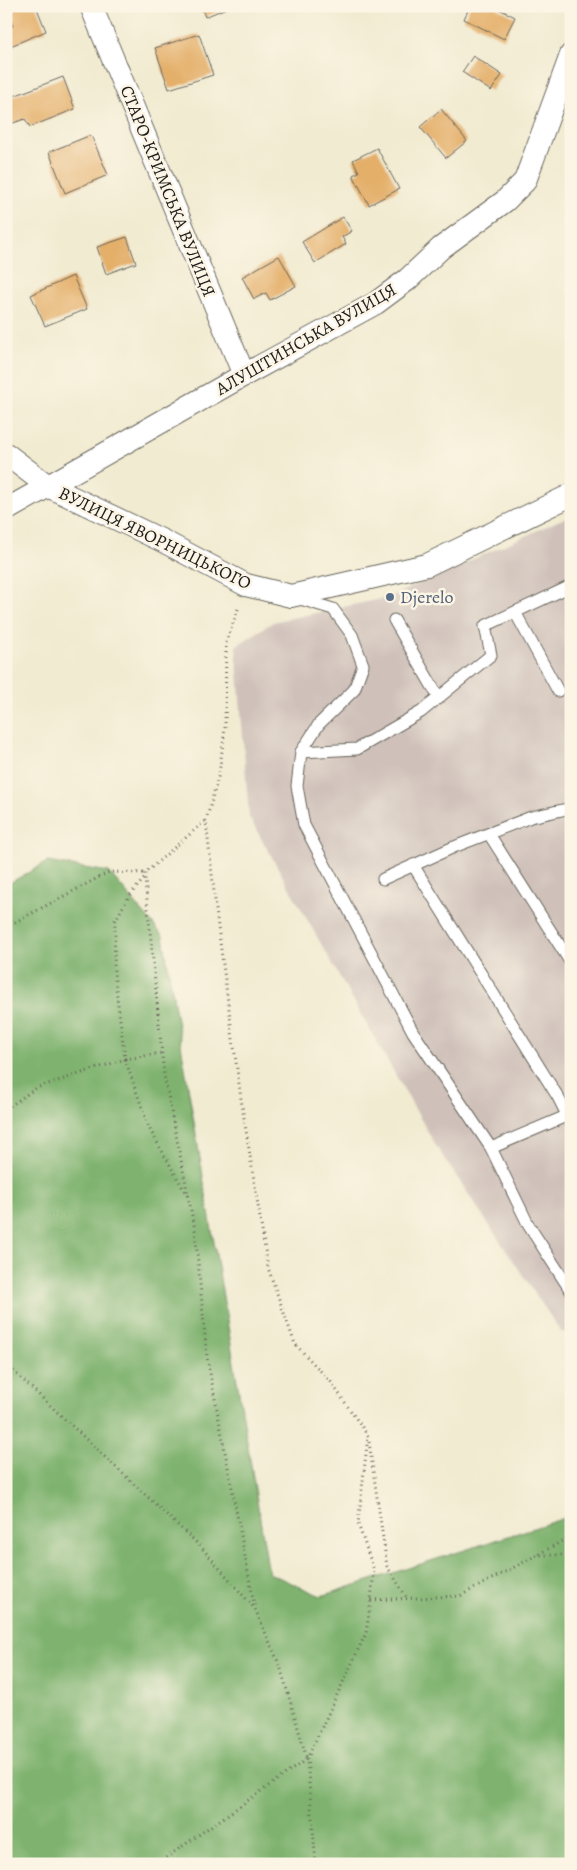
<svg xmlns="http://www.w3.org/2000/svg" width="577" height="1870" font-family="Alegreya,serif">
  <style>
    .industrial { fill: #cfc1ba }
    .forest { fill: #7eb26e; stroke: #4d6745 }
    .building { fill: #e4af69 }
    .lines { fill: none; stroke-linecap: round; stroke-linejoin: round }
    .lane-casing { stroke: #67645b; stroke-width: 13 }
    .street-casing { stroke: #67645b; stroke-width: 24 }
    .path { stroke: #67645b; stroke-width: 3; stroke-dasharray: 1 4; stroke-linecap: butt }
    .lane { stroke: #fff; stroke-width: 11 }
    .street { stroke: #fff; stroke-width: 22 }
    .service-dot { fill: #5c6f8a; stroke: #fcf5e5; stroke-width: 2 }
    .labels { text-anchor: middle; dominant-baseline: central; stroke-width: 5; stroke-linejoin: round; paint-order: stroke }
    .street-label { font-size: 18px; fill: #1c1c1c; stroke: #fcf5e5 }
    .service-label { font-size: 18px; fill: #4e5e75; stroke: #fcf5e5; text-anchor: start }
  </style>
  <rect width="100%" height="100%" fill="#fcf5e5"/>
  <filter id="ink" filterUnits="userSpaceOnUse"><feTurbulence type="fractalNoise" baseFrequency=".02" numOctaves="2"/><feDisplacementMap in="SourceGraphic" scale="10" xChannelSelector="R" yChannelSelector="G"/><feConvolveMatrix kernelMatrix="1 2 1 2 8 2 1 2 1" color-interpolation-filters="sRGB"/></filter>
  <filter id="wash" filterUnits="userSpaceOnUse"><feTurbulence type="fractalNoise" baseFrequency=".0096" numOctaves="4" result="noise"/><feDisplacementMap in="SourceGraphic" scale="20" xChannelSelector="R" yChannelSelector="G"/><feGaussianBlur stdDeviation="1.12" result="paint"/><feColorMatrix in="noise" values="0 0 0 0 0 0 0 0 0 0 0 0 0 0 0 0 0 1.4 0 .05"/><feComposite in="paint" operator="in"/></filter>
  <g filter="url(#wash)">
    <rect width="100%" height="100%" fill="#f1ebd1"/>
    <path class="industrial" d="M571 515V1333L561 1332 436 1146 249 817 236 646 273 622 390 597Z"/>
    <path class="forest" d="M47 862 109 872 163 936 269 1573 321 1596 571 1516V1864H6V885Z"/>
    <g id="blocks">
      <g class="building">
        <path d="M14 6H36L46 31 6 48V29L13 26 6 9Z"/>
        <path d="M201 6H231L205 17Z"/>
        <path d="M470 6H493L515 17 504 39 464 19Z"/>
        <path d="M199 34 213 75 169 89 155 48Z"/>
        <path d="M473 56 502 75 491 91 462 72Z"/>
        <path d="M63 77 75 109 30 127 25 119 10 124 6 111V99Z"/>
        <path d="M441 109 467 141 446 158 420 127Z"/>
        <path d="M91 135 108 175 65 193 49 152Z"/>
        <path d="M377 148 399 189 369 205 353 175 359 172 353 160Z"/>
        <path d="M343 217 352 231 342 237 346 244 315 263 302 242Z"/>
        <path d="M127 237 136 263 106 274 97 247Z"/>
        <path d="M279 256 296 286 270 300 266 293 254 299 242 277Z"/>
        <path d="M73 276 87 309 45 326 31 295Z"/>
      </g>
    </g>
  </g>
  <g filter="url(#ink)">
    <use href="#blocks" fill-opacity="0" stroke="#67645b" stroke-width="1"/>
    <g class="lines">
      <g class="lane-casing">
        <g id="lane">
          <path d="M297 598 333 609 352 635 363 665 354 690 319 724 301 752 297 786 304 825 413 1032 491 1148 529 1226 571 1291"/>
          <path d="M515 612 558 691"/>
          <path d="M394 620 439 698"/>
          <path d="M301 752 357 749 421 712 491 655 485 626 571 586"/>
          <path d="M489 834 571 963"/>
          <path d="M413 865 558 1097 571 1123"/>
          <path d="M383 879 454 847 531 817 571 808"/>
          <path d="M491 1148 571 1114"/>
        </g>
      </g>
      <g class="street-casing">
        <g id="street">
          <path d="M91 6 244 375"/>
          <path d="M6 454 48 486 163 541 246 585 291 596 427 565 571 495"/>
          <path d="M6 510 244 375 376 303 407 280 441 248 505 201 525 181 571 55"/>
        </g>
      </g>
      <g class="path">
        <path d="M238 609 226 643 225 728 219 774 206 821 218 927 241 1099 268 1268 295 1344 331 1382 368 1436 358 1524 374 1570 371 1600 366 1633 307 1759 316 1864"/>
        <path d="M205 821 145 873V879L164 1075 195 1230 207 1357 255 1609"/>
        <path d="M144 879 129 896 115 921 114 972 125 1059 162 1053"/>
        <path d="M6 927 109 872 144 873"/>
        <path d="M6 1109 36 1088 125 1059 149 1128 188 1197"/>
        <path d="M6 1364 201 1547 255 1609 280 1666 307 1759 157 1864"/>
        <path d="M369 1442 387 1566 407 1598"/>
        <path d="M539 1554 571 1536"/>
        <path d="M371 1600 460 1596 537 1555H571"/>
      </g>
      <use href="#lane" class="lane"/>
      <use href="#street" class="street"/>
    </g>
  </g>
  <circle class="service-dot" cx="390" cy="597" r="5"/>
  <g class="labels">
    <g class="street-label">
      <text transform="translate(168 191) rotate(68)">СТАРО-КРИМСЬКА ВУЛИЦЯ</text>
      <text transform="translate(306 339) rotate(-30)">АЛУШТИНСЬКА ВУЛИЦЯ</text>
      <text transform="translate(155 538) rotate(26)">ВУЛИЦЯ ЯВОРНИЦЬКОГО</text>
    </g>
    <g class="service-label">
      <text x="400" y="597">Djerelo</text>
    </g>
  </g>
  <rect width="577" height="1870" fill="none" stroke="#fcf5e5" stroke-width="25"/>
</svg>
